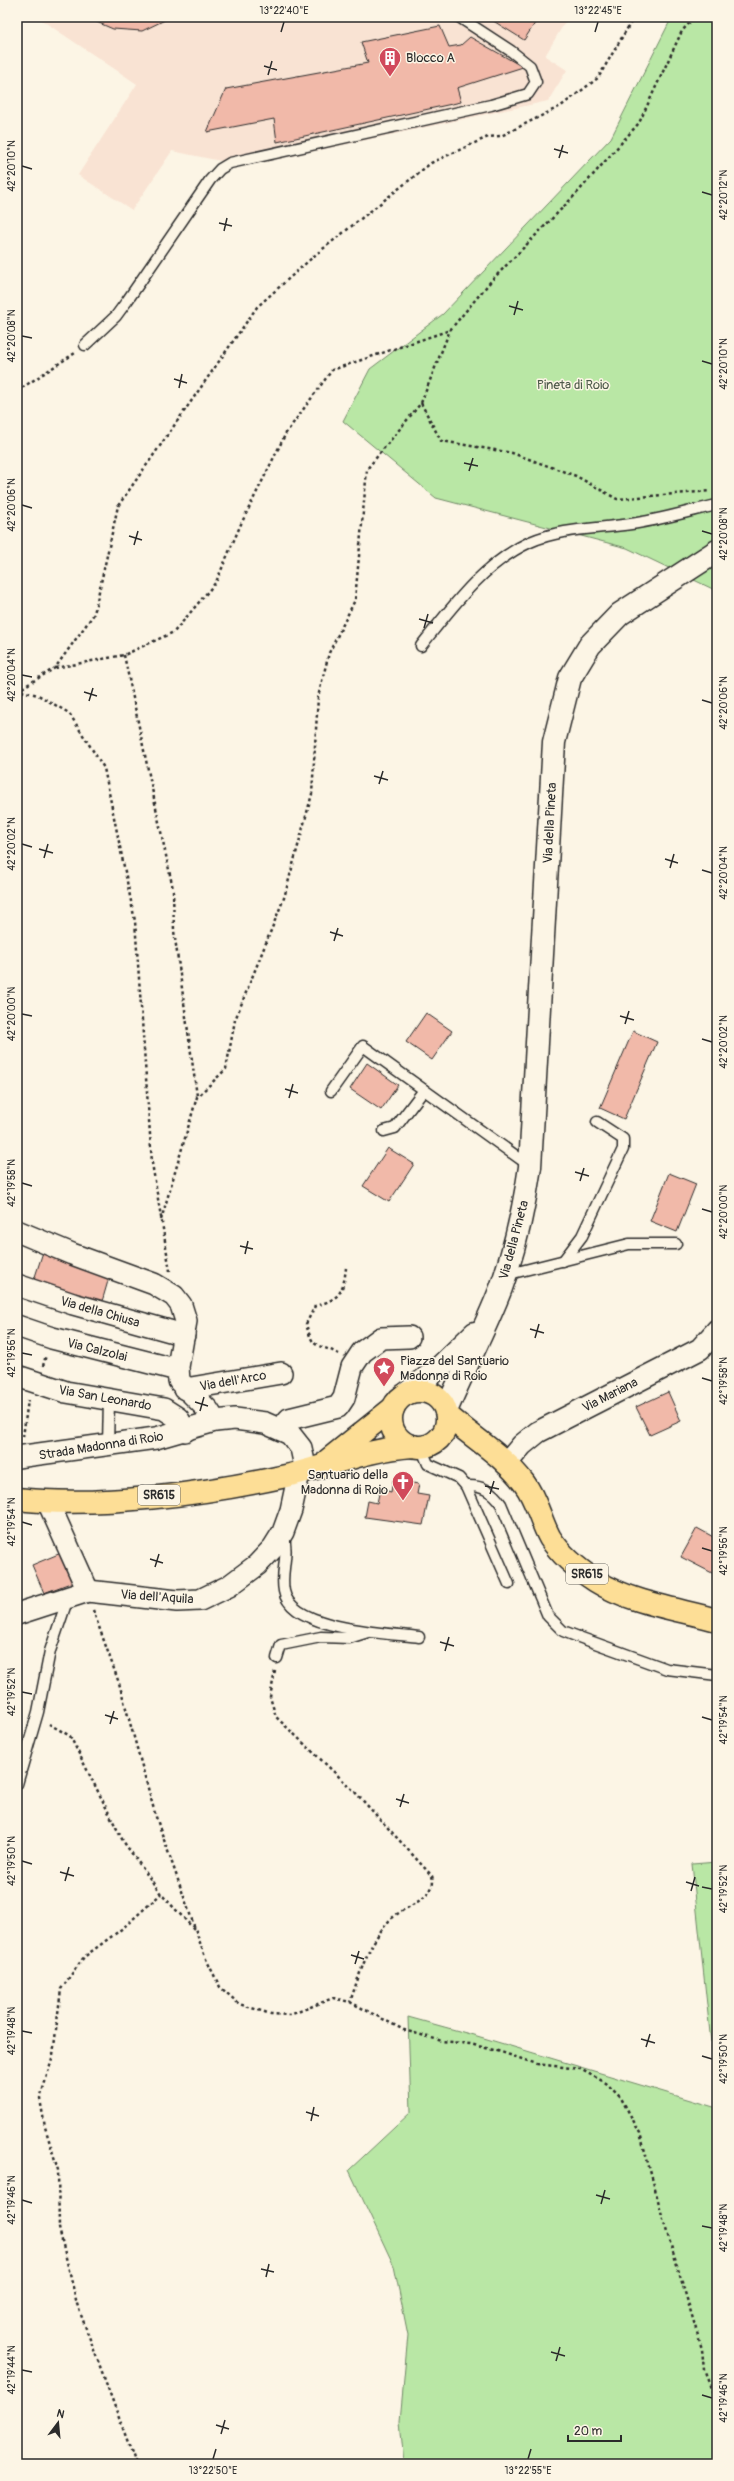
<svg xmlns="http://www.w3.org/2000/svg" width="734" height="2481" font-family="Pangolin,sans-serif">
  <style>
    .built { fill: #f9e3d3 }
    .green { fill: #b9e7a5; stroke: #728968 }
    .building { fill: #f1b9a9; stroke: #2b2b2b }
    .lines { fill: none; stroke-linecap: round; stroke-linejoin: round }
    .lane-casing { stroke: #2b2b2b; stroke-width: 13 }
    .street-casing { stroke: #2b2b2b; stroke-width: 24 }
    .secondary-casing { stroke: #2b2b2b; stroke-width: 25 }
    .primary-casing { stroke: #2b2b2b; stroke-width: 25 }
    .path { stroke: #2b2b2b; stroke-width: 2.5; stroke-dasharray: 3 3; stroke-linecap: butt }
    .lane { stroke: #fcf5e5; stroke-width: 10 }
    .street { stroke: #fcf5e5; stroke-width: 21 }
    .secondary { stroke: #fcf5e5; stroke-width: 22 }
    .primary { stroke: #fdde96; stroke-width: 22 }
    .ticks { fill: none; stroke: #2b2b2b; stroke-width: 1.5 }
    .labels { text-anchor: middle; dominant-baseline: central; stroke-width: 3; stroke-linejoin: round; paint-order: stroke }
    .shield { fill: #fcf5e5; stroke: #6a6863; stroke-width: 1 }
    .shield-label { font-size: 12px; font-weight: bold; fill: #2b2b2b }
    .poi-label { font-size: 13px; fill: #2b2b2b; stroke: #fcf5e5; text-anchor: start }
    .park-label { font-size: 13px; fill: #4e5a4a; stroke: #fcf5e5 }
    .street-label { font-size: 13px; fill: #2b2b2b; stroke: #fcf5e5 }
    .neatline { fill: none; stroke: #2b2b2b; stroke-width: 1.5 }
    .ticks-label { font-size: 10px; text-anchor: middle; fill: #2b2b2b }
  </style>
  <rect width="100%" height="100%" fill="#fcf5e5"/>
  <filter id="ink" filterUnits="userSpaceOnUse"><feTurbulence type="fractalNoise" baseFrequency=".025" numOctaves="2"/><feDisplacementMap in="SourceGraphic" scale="8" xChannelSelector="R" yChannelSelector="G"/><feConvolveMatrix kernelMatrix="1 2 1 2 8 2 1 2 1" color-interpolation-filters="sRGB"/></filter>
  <g filter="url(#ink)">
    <path class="built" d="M37 17H568L545 56 567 70 548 101 245 166 172 151 132 210 78 175 137 84Z"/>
    <g class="green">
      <path d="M672 17H717V591L627 548 436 498 343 421 370 369 443 314 611 138Z"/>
      <path d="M717 1862V2099L692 1864Z"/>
      <path d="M408 2017 477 2036 717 2108V2464H404L400 2421 408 2335 394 2266 349 2170 411 2112Z"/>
    </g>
    <g class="building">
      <path d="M85 17H171L142 31 113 29Z"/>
      <path d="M487 17H539L524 40Z"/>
      <path d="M440 26 449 47 461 45 470 37 523 67 457 88 461 102 277 142 274 119 207 132 226 89 368 63 361 42Z"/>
      <path d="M426 1013 452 1031 432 1060 406 1042Z"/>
      <path d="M633 1031 657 1042 624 1119 600 1108Z"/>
      <path d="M367 1063 398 1085 381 1110 350 1089Z"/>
      <path d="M388 1148 414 1164 389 1202 363 1186Z"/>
      <path d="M669 1173 696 1184 677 1232 650 1221Z"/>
      <path d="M43 1252 110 1274 101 1305 33 1283Z"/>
      <path d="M668 1392 681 1421 650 1435 636 1407Z"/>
      <path d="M393 1480 419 1484 417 1494 429 1496 423 1525 365 1517 368 1501 377 1503 380 1489 391 1492Z"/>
      <path d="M697 1528 717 1539 716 1575 681 1557Z"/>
      <path d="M61 1553 73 1582 44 1593 32 1565Z"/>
    </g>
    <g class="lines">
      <g class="lane-casing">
        <g id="lane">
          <path d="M85 345 116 316 127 301 210 180 220 169 230 163 491 105 528 94 536 82 530 66 511 51 459 17"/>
          <path d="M421 646C452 607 484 563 530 542 561 528 598 529 631 524 660 520 689 511 717 505"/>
          <path d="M331 1091 363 1046 530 1166"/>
          <path d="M384 1131 395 1128 424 1090"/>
          <path d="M563 1261 582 1236 623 1149V1139L597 1122"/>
          <path d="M505 1275 629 1244H676"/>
          <path d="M108 1445 109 1400"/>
          <path d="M421 1447 428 1464 459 1478 466 1486 509 1584"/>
          <path d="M466 1486C482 1485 492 1491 501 1504L548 1616 563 1631 576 1636 667 1669 717 1675"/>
          <path d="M283 1534C290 1554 280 1572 284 1591 291 1630 387 1633 419 1637"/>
          <path d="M277 1658 281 1645 321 1637 349 1638 368 1632"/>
          <path d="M17 1784 38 1712 50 1651 68 1598"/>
        </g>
      </g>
      <g class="street-casing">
        <g id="street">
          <path d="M17 1231 72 1254 154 1284 174 1296 181 1305 186 1321 178 1367 179 1381 208 1410 215 1421"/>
          <path d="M17 1285 73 1304 184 1335"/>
          <path d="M17 1326 52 1338 178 1370"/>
          <path d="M17 1376 66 1392 164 1409 178 1418 185 1431"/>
          <path d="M185 1389 281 1373"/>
          <path d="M281 1429 289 1419 338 1407 344 1398 352 1367 362 1352 381 1338 409 1337"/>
          <path d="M17 1457 156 1438 215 1421 235 1419 265 1423 290 1434 301 1448 306 1471"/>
          <path d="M506 1464 522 1445 538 1432 700 1349 717 1330"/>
          <path d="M48 1502 88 1591"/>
          <path d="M17 1614 88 1591 177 1601 200 1600 229 1586 257 1565 273 1548 283 1532 291 1510 299 1473"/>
        </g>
      </g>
      <g class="secondary-casing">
        <g id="secondary">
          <path d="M406 1394 439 1368 475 1333"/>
          <path d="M446 1411C463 1370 485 1330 501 1288 515 1249 524 1208 530 1167L554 742 570 678 590 645 620 614 717 551"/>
        </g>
      </g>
      <g class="primary-casing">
        <g id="primary">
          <circle cx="419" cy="1419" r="28"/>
          <path d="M447 1415C472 1437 504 1456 524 1483 537 1500 540 1520 550 1538 561 1555 579 1570 596 1581 631 1603 678 1609 717 1620"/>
          <path d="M328 1460 393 1408"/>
          <path d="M17 1499C100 1508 204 1494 286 1476 329 1466 368 1449 413 1446"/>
        </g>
      </g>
      <g class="path">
        <path d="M17 391 75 353"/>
        <path d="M421 403 441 441 512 453 576 476 617 499 710 491"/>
        <path d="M124 655 173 889 174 931 197 1096"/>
        <path d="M55 668 124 655 174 632 216 582 241 524 286 433 332 370 450 330 491 281 577 193 639 123 682 31 695 17"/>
        <path d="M17 680 21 691 38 695 69 713 104 768 135 921 152 1163 170 1271"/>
        <path d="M17 691 55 668 94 614 118 506 257 307 314 256 431 163 488 137 501 136 561 106 598 78 634 17"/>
        <path d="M161 1220 197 1097 226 1069 235 1020 284 898 312 794 318 697 329 653 355 600 367 469 421 403 450 330"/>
        <path d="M339 1354C316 1342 314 1352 306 1324L315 1306C340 1299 343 1293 346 1268"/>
        <path d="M43 1366 46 1355"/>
        <path d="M23 1437 28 1400"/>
        <path d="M93 1610 119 1683 156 1817 205 1957 220 1987 239 2004 271 2014 290 2015 333 1998 350 2002 404 2030 442 2041 470 2044 501 2052 537 2064 580 2069 606 2083 621 2098 640 2133 663 2219 702 2349 704 2370 717 2404"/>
        <path d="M275 1671 270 1697 276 1717 354 1791 432 1876C439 1898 404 1906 391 1919 369 1941 360 1973 350 2002"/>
        <path d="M49 1724 70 1736 123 1841 161 1894 195 1930"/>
        <path d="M136 2464 77 2304 59 2228 58 2170 45 2127 40 2099 53 2055 61 1989 84 1957 123 1928 161 1894"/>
      </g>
      <use href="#lane" class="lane"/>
      <use href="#street" class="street"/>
      <use href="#secondary" class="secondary"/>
      <use href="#primary" class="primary"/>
    </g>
  </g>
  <path class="ticks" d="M281 32 284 22M595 32 598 22M264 66 277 70M268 75 272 61M554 149 568 153M559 158 563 145M22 166 32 169M702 192 712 195M219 223 232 226M224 231 227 218M509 306 523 310M514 315 518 301M22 336 32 338M702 361 712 364M174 379 187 383M179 388 182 374M464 463 478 466M469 471 473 458M22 505 32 508M702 531 712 534M129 536 142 540M134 545 138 531M419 619 433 623M424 628 428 614M22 675 32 677M84 692 97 696M702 700 712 703M89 701 93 688M374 776 388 780M379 784 383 771M22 844 32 847M39 849 53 853M44 858 48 844M665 859 678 863M670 868 674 854M702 870 712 873M330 932 343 936M334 941 338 928M22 1014 32 1016M620 1016 634 1020M625 1024 629 1011M702 1039 712 1042M285 1089 298 1093M289 1098 293 1084M575 1172 589 1176M580 1181 584 1168M22 1183 32 1186M702 1209 712 1212M240 1246 253 1249M245 1254 248 1241M530 1329 544 1333M535 1338 539 1324M22 1353 32 1355M702 1378 712 1381M195 1402 208 1406M200 1411 204 1397M485 1486 499 1489M490 1494 494 1481M22 1522 32 1525M702 1548 712 1551M150 1559 163 1563M155 1567 159 1554M440 1642 454 1646M445 1651 449 1637M22 1692 32 1694M105 1715 118 1719M702 1717 712 1720M110 1724 114 1711M396 1799 409 1803M400 1807 404 1794M22 1861 32 1864M60 1872 74 1876M65 1881 69 1867M686 1882 699 1886M702 1887 712 1889M691 1891 695 1877M351 1955 364 1959M355 1964 359 1951M22 2031 32 2033M641 2039 655 2043M646 2047 650 2034M702 2056 712 2059M306 2112 319 2116M311 2121 314 2107M596 2195 610 2199M22 2200 32 2203M601 2204 605 2190M702 2226 712 2228M261 2269 274 2272M266 2277 269 2264M551 2352 565 2356M556 2361 560 2347M22 2370 32 2372M702 2395 712 2398M216 2425 229 2429M221 2434 225 2420M213 2459 216 2449M528 2459 531 2449"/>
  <defs>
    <g id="building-pin" transform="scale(1.15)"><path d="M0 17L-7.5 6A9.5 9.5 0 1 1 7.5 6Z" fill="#d1495b" stroke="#fcf5e5"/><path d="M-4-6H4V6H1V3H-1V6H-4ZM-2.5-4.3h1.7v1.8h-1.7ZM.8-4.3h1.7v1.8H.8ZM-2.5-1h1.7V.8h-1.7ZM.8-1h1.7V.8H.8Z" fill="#fff"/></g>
    <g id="sight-pin" transform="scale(1.15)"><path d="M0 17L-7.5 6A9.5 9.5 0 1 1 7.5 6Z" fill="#d1495b" stroke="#fcf5e5"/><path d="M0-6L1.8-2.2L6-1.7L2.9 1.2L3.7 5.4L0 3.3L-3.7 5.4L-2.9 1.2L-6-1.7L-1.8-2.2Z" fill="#fff"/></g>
    <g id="church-pin" transform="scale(1.15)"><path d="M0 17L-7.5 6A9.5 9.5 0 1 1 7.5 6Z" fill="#d1495b" stroke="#fcf5e5"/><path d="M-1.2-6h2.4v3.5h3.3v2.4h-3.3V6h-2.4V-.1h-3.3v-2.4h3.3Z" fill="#fff"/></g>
  </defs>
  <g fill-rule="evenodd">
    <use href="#building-pin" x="390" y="58"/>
    <use href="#sight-pin" x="384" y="1368"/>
    <use href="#church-pin" x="403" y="1482"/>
  </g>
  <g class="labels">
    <g class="shield">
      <rect x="138" y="1485" width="42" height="20" rx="3"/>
      <rect x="566" y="1564" width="42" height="20" rx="3"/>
    </g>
    <g class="shield-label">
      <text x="159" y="1495">SR615</text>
      <text x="587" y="1574">SR615</text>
    </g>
    <g class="poi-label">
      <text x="406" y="58">Blocco A</text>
      <text x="400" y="1361">Piazza del Santuario<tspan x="400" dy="15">Madonna di Roio</tspan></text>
      <text x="388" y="1475" text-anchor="end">Santuario della<tspan x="388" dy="15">Madonna di Roio</tspan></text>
    </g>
    <g class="park-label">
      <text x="573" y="385">Pineta di Roio</text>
    </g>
    <g class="street-label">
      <text transform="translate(550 823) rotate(-87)">Via della Pineta</text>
      <text transform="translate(514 1240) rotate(-75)">Via della Pineta</text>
      <text transform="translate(100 1312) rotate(16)">Via della Chiusa</text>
      <text transform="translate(97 1350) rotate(14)">Via Calzolai</text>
      <text transform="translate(233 1381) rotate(-10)">Via dell'Arco</text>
      <text transform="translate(610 1395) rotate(-27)">Via Mariana</text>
      <text transform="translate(105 1398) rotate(10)">Via San Leonardo</text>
      <text transform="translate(101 1446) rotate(-9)">Strada Madonna di Roio</text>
      <text transform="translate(157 1597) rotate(4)">Via dell'Aquila</text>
    </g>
  </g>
  <rect width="734" height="2481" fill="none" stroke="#fcf5e5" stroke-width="44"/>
  <g transform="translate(58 2423) rotate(16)" stroke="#fcf5e5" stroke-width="3" paint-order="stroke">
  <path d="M0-3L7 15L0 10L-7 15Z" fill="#2b2b2b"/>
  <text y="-6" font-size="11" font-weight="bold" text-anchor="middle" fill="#2b2b2b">N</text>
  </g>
  <path d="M568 2435v6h53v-6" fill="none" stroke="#2b2b2b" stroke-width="2"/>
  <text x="574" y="2435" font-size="12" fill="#2b2b2b" stroke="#fcf5e5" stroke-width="3" paint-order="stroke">20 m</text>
  <rect x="22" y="22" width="690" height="2437" class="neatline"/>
  <g class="ticks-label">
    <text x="284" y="14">13°22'40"E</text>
    <text x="598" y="14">13°22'45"E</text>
    <text transform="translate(11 166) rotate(-90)" y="4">42°20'10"N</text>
    <text transform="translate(723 195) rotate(-90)" y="4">42°20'12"N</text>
    <text transform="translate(11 336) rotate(-90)" y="4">42°20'08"N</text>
    <text transform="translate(723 364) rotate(-90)" y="4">42°20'10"N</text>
    <text transform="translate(11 505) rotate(-90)" y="4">42°20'06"N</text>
    <text transform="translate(723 534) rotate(-90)" y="4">42°20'08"N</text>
    <text transform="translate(11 675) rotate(-90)" y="4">42°20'04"N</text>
    <text transform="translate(723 703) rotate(-90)" y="4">42°20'06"N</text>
    <text transform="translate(11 844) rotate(-90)" y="4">42°20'02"N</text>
    <text transform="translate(723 873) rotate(-90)" y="4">42°20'04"N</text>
    <text transform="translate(11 1014) rotate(-90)" y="4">42°20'00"N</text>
    <text transform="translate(723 1042) rotate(-90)" y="4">42°20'02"N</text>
    <text transform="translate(11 1183) rotate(-90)" y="4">42°19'58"N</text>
    <text transform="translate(723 1212) rotate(-90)" y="4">42°20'00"N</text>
    <text transform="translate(11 1353) rotate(-90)" y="4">42°19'56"N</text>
    <text transform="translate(723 1381) rotate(-90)" y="4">42°19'58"N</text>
    <text transform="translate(11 1522) rotate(-90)" y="4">42°19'54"N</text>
    <text transform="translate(723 1551) rotate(-90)" y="4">42°19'56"N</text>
    <text transform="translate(11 1692) rotate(-90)" y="4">42°19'52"N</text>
    <text transform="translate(723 1720) rotate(-90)" y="4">42°19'54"N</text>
    <text transform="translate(11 1861) rotate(-90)" y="4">42°19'50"N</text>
    <text transform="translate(723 1889) rotate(-90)" y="4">42°19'52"N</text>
    <text transform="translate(11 2031) rotate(-90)" y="4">42°19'48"N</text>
    <text transform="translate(723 2059) rotate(-90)" y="4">42°19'50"N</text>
    <text transform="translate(11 2200) rotate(-90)" y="4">42°19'46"N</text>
    <text transform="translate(723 2228) rotate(-90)" y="4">42°19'48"N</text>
    <text transform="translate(11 2370) rotate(-90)" y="4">42°19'44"N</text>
    <text transform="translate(723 2398) rotate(-90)" y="4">42°19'46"N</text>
    <text x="213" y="2474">13°22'50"E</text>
    <text x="528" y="2474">13°22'55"E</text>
  </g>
</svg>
